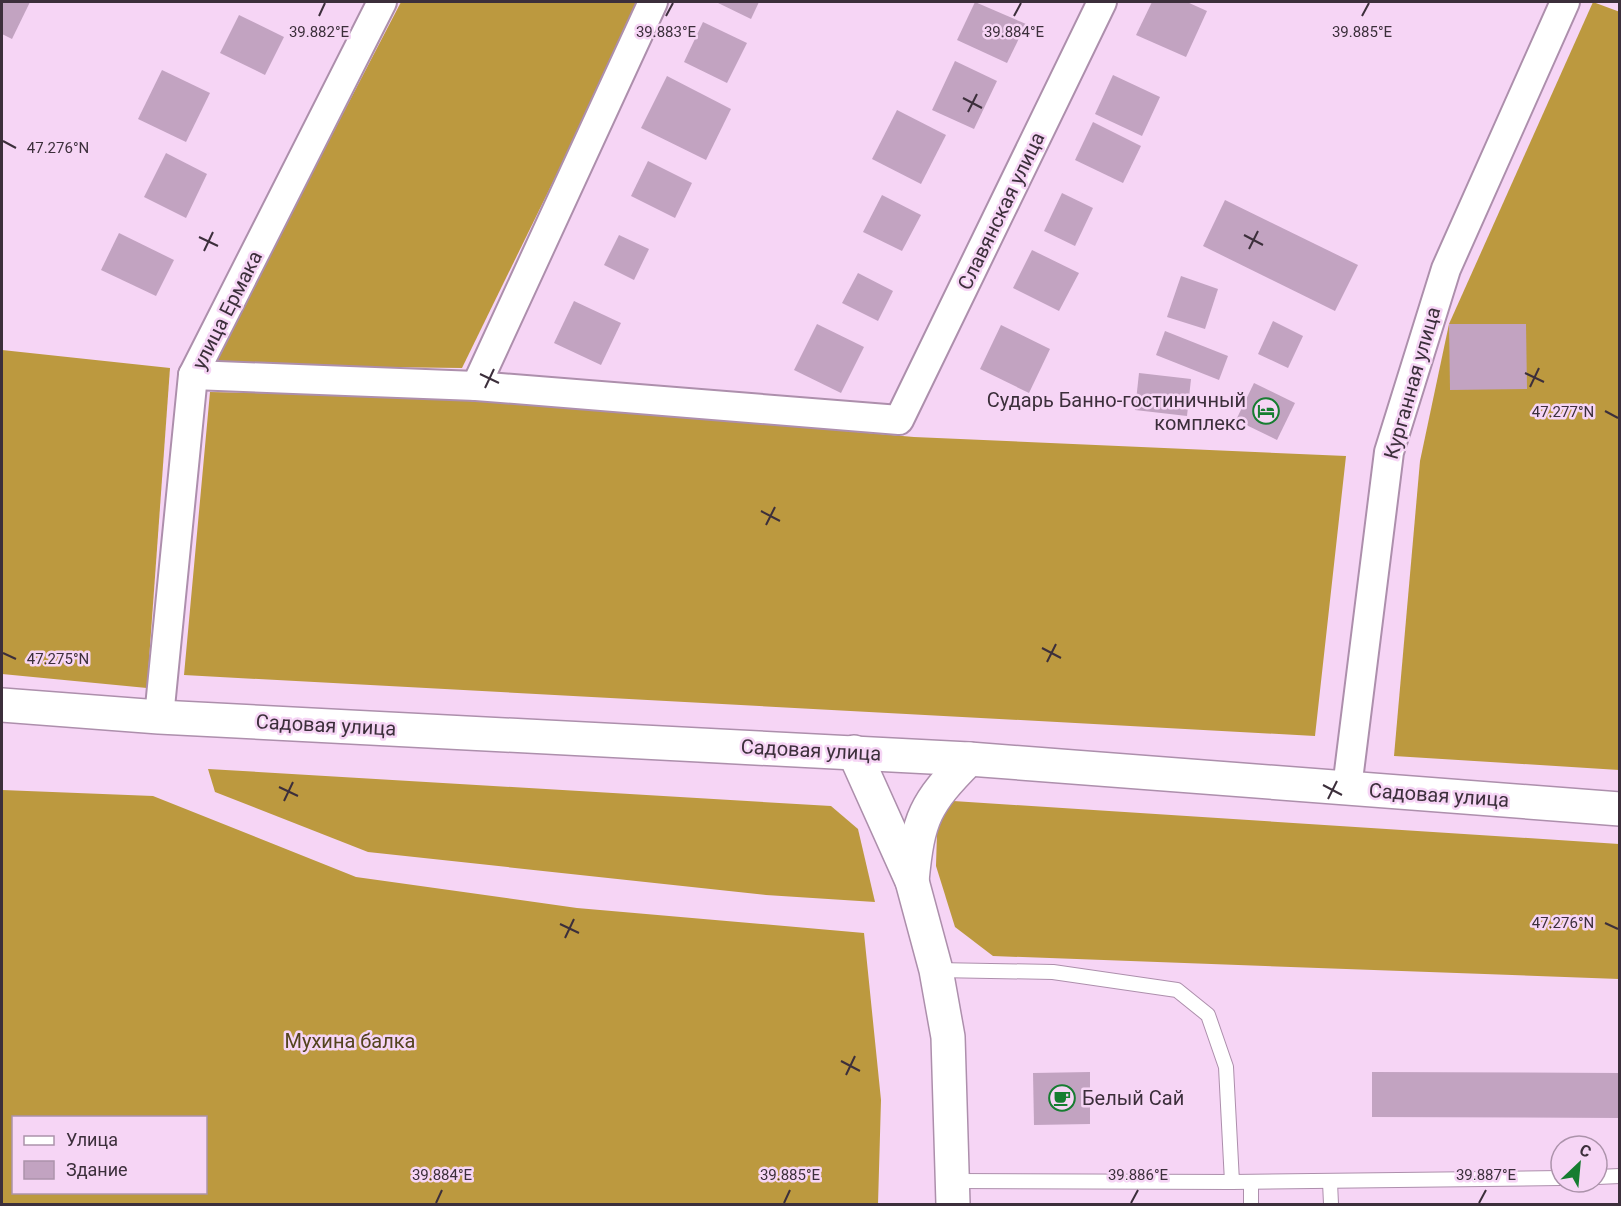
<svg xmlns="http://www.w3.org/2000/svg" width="1621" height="1206" font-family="Roboto,sans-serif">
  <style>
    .forest { fill: #bc993f; fill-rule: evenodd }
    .building { fill: #c2a3c1 }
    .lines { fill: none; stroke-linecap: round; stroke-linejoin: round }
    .lane-casing { stroke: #ad8fac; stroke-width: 16 }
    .street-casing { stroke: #ad8fac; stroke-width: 32 }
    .secondary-casing { stroke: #ad8fac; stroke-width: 36 }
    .lane { stroke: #fff; stroke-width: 14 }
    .street { stroke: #fff; stroke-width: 28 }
    .secondary { stroke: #fff; stroke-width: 33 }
    .ticks { fill: none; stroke: #3c2f3b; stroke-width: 2 }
    .labels { text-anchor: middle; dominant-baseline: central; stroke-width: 5; stroke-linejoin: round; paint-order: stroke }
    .street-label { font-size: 20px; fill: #3c2f3b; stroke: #f6d5f5 }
    .poi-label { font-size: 20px; fill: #3c2f3b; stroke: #f6d5f5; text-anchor: end }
    .park-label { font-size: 20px; fill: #53431e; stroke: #f6d5f5 }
    .ticks-label { font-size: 15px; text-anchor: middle; fill: #3c2f3b; stroke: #f6d5f5; stroke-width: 5; stroke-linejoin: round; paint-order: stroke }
  </style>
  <rect width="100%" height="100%" fill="#f6d5f5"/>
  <g class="forest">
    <path d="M401 2H641L462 368 212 365Z"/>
    <path d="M1593 2 1620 12 1619 770 1394 756 1420 461 1449 324Z"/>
    <path d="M2 350 170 368 147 688 2 674Z"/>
    <path d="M210 392 464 398 914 437 1346 456 1315 736 184 675Z"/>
    <path d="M208 769 831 806 858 829 875 902 766 895 368 852 215 792Z"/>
    <path d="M2 790 153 796 356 877 577 908 864 933 881 1100 878 1204H2ZM14 1118H206V1192H14Z"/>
    <path d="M938 800 1619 844V979L993 956 955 927 936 866Z"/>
  </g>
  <g class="building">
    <path d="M2 2H30L12 39 2 34Z"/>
    <path d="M716 2H759L751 19Z"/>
    <path d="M975 2 1026 24 1007 63 957 40Z"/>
    <path d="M1152 2H1187L1207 11 1186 57 1136 35Z"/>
    <path d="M239 15 284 37 265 75 220 53Z"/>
    <path d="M703 22 747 43 727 83 684 62Z"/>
    <path d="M955 61 997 81 974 129 932 110Z"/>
    <path d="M162 70 210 93 186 142 138 119Z"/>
    <path d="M1113 75 1160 97 1142 136 1095 114Z"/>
    <path d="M667 76 731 109 706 160 641 128Z"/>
    <path d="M897 110 946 135 921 184 872 159Z"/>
    <path d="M1093 122 1141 146 1123 183 1075 160Z"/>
    <path d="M166 153 207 174 186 218 144 197Z"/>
    <path d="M648 161 692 183 675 218 631 196Z"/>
    <path d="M1062 193 1093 208 1075 246 1044 231Z"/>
    <path d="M882 195 921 215 902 251 863 232Z"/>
    <path d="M1225 200 1358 265 1335 311 1203 246Z"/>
    <path d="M119 233 174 260 156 296 101 270Z"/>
    <path d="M619 235 649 249 634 280 604 265Z"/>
    <path d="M1032 250 1079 273 1059 311 1013 288Z"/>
    <path d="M858 273 893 291 878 321 842 303Z"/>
    <path d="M1181 276 1218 289 1205 329 1167 317Z"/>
    <path d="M574 301 621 323 601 365 554 343Z"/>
    <path d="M1273 321 1303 336 1288 368 1258 354Z"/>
    <path d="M817 324 864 347 841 393 794 370Z"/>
    <path d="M1449 324H1526L1527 389 1450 390Z"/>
    <path d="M1001 325 1050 349 1029 393 980 369Z"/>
    <path d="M1165 331 1228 356 1219 380 1156 355Z"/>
    <path d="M1139 373 1191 379 1187 416 1135 410Z"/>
    <path d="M1254 383 1295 403 1277 440 1236 420Z"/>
    <path d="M1090 1072V1124L1034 1125 1033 1073Z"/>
    <path d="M1372 1072 1620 1073V1118L1372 1117Z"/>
  </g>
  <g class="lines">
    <g class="lane-casing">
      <g id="lane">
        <path d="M936 970 1053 972 1177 990 1208 1015 1226 1067 1232 1182 1561 1178"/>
        <path d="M1597 1177 1620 1176"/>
        <path d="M954 1181 1232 1182"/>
        <path d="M1330 1182 1331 1204"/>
        <path d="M1251 1204V1182"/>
      </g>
    </g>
    <g class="street-casing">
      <g id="street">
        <path d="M193 375 476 386 899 420 1102 2"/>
        <path d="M476 386 653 2"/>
        <path d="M159 717 193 375 382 2"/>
        <path d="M1347 788 1389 452 1446 269 1565 2"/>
      </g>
    </g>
    <g class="secondary-casing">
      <g id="secondary">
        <path d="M2 705 159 717 969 759 1620 809"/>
        <path d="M854 752 912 881 936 970 948 1037 953 1204"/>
        <path d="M912 881C918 818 925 803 969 759"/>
      </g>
    </g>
    <use href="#lane" class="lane"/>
    <use href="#street" class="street"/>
    <use href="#secondary" class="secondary"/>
  </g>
  <path class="ticks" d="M319 16 325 3M666 16 673 3M1014 16 1021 3M1362 16 1369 3M963 98 982 108M968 112 977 94M3 141 16 148M1244 235 1263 245M199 237 218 246M1249 249 1258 231M204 251 213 232M1525 373 1544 382M480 374 499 383M1530 387 1539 368M485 388 494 369M1605 411 1618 418M761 511 780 521M766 525 775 507M1042 648 1061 658M3 653 16 659M1047 662 1056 644M1323 785 1342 795M279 787 298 796M1328 799 1337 781M284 801 293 782M1605 923 1618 929M560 924 579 933M565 938 574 919M841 1061 860 1071M846 1075 855 1056M436 1203 442 1190M784 1203 790 1190M1131 1203 1138 1190M1479 1203 1486 1190"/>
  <defs>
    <g id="hotel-ring" transform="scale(1.35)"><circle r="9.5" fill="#f6d5f5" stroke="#167d31" stroke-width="1.5"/><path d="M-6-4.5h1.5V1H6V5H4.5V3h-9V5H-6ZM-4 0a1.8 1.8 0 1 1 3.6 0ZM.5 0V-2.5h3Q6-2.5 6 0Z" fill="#167d31"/></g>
    <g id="cafe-ring" transform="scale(1.35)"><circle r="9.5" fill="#f6d5f5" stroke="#167d31" stroke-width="1.5"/><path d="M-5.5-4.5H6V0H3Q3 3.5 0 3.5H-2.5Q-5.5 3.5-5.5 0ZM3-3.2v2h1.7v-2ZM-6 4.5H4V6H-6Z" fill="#167d31"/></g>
  </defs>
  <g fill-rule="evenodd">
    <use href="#hotel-ring" x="1266" y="411"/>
    <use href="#cafe-ring" x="1062" y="1098"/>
  </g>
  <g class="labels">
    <g class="street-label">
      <text transform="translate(1001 211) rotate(-64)">Славянская улица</text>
      <text transform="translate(227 310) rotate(-63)">улица Ермака</text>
      <text transform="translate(1412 383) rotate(-74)">Курганная улица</text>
      <text transform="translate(326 725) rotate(3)">Садовая улица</text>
      <text transform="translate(811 750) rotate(3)">Садовая улица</text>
      <text transform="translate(1439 795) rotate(4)">Садовая улица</text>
    </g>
    <g class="poi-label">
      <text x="1246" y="400">Сударь Банно-гостиничный<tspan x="1246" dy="23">комплекс</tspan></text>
      <text x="1082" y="1098" text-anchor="start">Белый Сай</text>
    </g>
    <g class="park-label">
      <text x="350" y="1041">Мухина балка</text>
    </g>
  </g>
  <g class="ticks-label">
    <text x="319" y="37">39.882°E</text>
    <text x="666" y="37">39.883°E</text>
    <text x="1014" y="37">39.884°E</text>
    <text x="1362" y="37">39.885°E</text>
    <text x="58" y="153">47.276°N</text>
    <text x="1563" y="417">47.277°N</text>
    <text x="58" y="664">47.275°N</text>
    <text x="1563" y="928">47.276°N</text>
    <text x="442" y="1180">39.884°E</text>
    <text x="790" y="1180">39.885°E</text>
    <text x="1138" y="1180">39.886°E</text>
    <text x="1486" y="1180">39.887°E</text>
  </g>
  <rect width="1621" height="1206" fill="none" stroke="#3c2f3b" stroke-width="6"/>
  <rect x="12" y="1116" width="195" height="78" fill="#f6d5f5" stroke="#ac93ab" stroke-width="1.5"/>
  <rect x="24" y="1136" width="30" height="9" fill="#ffffff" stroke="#ac93ab" stroke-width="1.5"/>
  <text x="66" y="1146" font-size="18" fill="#3c2f3b">Улица</text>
  <rect x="24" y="1161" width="30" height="18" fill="#c2a3c1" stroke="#ac93ab" stroke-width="1.5"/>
  <text x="66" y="1176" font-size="18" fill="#3c2f3b">Здание</text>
  <g transform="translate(1579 1164) rotate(26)"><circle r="28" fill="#f6d5f5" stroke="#ac93ab" stroke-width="1.5"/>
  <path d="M0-4.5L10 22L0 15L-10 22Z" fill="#167d31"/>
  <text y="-9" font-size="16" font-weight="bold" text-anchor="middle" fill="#3c2f3b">С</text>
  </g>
</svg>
